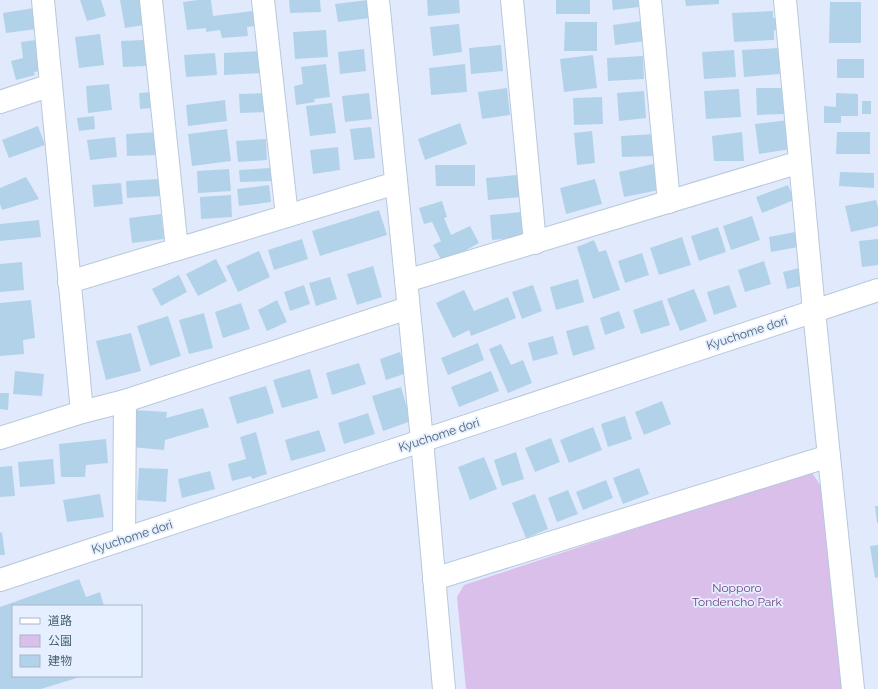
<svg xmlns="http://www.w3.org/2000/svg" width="878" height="689" font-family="Raleway,'Noto Sans JP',sans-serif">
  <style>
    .green { fill: #d9bfe9 }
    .building { fill: #b1d2e9 }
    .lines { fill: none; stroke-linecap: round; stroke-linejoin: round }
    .minor-casing { stroke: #b7c9db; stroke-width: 24 }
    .minor { stroke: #fff; stroke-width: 22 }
    .labels { text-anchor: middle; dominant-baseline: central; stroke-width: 3.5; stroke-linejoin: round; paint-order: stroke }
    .street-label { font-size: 12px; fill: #486272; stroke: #e6efff }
    .park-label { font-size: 12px; fill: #724584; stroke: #e6efff }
  </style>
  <rect width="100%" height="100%" fill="#e0eafc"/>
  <path class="green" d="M811 471 822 488 842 689H466L457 597 464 585Z"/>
  <g class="building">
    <path d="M80 0H101L106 16 87 21Z"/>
    <path d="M120 0H140L144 25 125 28Z"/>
    <path d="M198 0H211L213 16 253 11 255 26 247 27 248 36 222 38 220 30 206 32V28L187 30 183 2Z"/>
    <path d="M289 0H320L321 12 290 13Z"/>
    <path d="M368 0 370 18 338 22 335 4Z"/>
    <path d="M427 0H459L460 13 428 16Z"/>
    <rect x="556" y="0" width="34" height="14"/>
    <path d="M612 0H638L639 7 613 10Z"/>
    <path d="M685 0H719V4L686 6Z"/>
    <path d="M830 2H861V43H829Z"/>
    <path d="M34 8 37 29 6 33 3 13Z"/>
    <path d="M773 11V18H781V30H774V40L734 42 732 13Z"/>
    <path d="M642 21 645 41 615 45 613 25Z"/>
    <path d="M565 22H597V51H564Z"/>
    <path d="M459 24 462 52 433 56 430 27Z"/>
    <path d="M326 30 328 57 295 59 293 32Z"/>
    <path d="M100 34 104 65 79 68 75 37Z"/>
    <path d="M36 40 41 71 34 72 35 75 16 80 11 61 23 58 21 42Z"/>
    <path d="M144 40 146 66 123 67 121 41Z"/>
    <path d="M501 45 503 71 471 74 469 48Z"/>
    <path d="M778 48 780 74 744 77 742 50Z"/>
    <path d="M364 49 366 71 340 74 338 52Z"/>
    <path d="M734 50 736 77 704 79 702 52Z"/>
    <path d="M260 51 261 73 224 75V53Z"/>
    <path d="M215 53 217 75 186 77 184 55Z"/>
    <path d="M593 55 597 88 564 92 560 59Z"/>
    <path d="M643 56 644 79 608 81 607 58Z"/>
    <rect x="837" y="59" width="27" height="19"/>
    <path d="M326 64 330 97 314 99 315 102 296 105 294 86 303 84 301 67Z"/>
    <path d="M465 64 467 92 431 95 429 68Z"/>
    <path d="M109 84 112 110 88 113 86 86Z"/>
    <path d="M507 88 510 115 482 119 478 92Z"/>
    <path d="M756 88H784V114L757 115Z"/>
    <path d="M739 89 741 117 706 119 704 91Z"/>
    <path d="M644 91 646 118 619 121 617 93Z"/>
    <path d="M151 92 152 108 140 109 139 93Z"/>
    <path d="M267 93 268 112 240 113 239 94Z"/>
    <path d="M369 93 372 119 345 122 342 96Z"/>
    <path d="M836 93 858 94V116H841V123H824V106L836 107Z"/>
    <path d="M602 97 603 124 574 125 573 98Z"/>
    <path d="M225 100 227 121 188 126 186 105Z"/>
    <rect x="862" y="101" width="9" height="13"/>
    <path d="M332 103 336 133 310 136 306 106Z"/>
    <path d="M94 116 95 129 79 131 77 118Z"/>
    <path d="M788 120 791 149 759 154 755 124Z"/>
    <path d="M460 123 467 144 425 160 418 139Z"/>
    <path d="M38 126 45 145 9 158 2 140Z"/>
    <path d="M371 127 375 158 354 160 350 129Z"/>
    <path d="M227 129 231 161 192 166 188 134Z"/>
    <path d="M592 131 595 163 577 165 574 133Z"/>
    <path d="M157 132 158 155 127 156 126 134Z"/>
    <path d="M742 132 744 161H714L712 136Z"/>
    <path d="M837 132H870V154H836Z"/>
    <path d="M655 134V156L622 157 621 136Z"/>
    <path d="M115 137 117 157 90 160 87 140Z"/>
    <path d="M266 139 267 160 238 162 236 141Z"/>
    <path d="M338 147 340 170 313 174 310 150Z"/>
    <path d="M653 164 659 190 624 197 619 172Z"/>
    <path d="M435 165H475V186H436Z"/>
    <path d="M271 168 272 181 240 182 239 170Z"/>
    <path d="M229 169 231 191 198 193 197 171Z"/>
    <path d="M840 172 874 173V188L839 186Z"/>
    <path d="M517 175 520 197 488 200 486 178Z"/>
    <path d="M26 177 39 199 2 210 0 204V188Z"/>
    <path d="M159 179 160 196 127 198 126 181Z"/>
    <path d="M595 179 602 204 566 214 560 188Z"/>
    <path d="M121 183 123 204 94 207 92 185Z"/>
    <path d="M269 185 271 202 239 206 237 189Z"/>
    <path d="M788 185 794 200 762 213 756 197Z"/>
    <path d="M231 195 232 217 201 219 200 197Z"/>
    <path d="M876 200 878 208V226L851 232 845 206Z"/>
    <path d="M442 201 447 217 444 218 451 235 470 226 479 243 443 263 433 245 441 241 432 222 424 224 419 208Z"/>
    <path d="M379 210 387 235 320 256 312 231Z"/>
    <path d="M522 212 524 237 492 240 490 215Z"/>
    <path d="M161 214 164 239 132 243 129 218Z"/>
    <path d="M752 216 760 240 731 250 723 226Z"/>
    <path d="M39 220 41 237 0 241V224Z"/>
    <path d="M718 227 726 252 699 261 691 236Z"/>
    <path d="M795 232 798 247 771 252 769 237Z"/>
    <path d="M682 237 691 265 659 275 650 248Z"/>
    <path d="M302 239 308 259 274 270 268 250Z"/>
    <path d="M878 239V265L862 267 859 241Z"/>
    <path d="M594 240 599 252 606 250 620 290 593 299 577 247Z"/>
    <path d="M259 251 270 277 238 292 226 266Z"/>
    <path d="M642 253 649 275 625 283 618 261Z"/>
    <path d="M216 259 227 281 198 296 186 274Z"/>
    <path d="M764 261 771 284 745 292 738 270Z"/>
    <path d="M22 262 24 290 0 292V264Z"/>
    <path d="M373 266 382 297 357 305 347 274Z"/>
    <path d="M804 267 808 284 787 289 783 272Z"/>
    <path d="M179 275 187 292 161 306 152 289Z"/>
    <path d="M330 277 337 299 316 306 309 283Z"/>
    <path d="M578 279 584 302 556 310 550 287Z"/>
    <path d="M304 285 310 304 290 311 284 292Z"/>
    <path d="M533 285 542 311 522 319 512 292Z"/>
    <path d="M729 285 737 307 714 315 707 292Z"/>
    <path d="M694 289 707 321 680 331 667 299Z"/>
    <path d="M464 290 474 311 508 297 516 318 471 336 469 330 453 338 436 303Z"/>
    <path d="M31 300 35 338 23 340 24 354 0 356V303Z"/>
    <path d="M277 300 287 322 267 331 258 310Z"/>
    <path d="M662 300 670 325 641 334 633 310Z"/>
    <path d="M241 303 250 329 223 338 215 312Z"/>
    <path d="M619 311 625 328 605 335 600 318Z"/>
    <path d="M204 313 213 348 189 354 179 320Z"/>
    <path d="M168 316 181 356 150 366 137 326Z"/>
    <path d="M588 325 595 349 573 356 566 331Z"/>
    <path d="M131 333 141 371 106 380 96 341Z"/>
    <path d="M553 336 558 354 533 361 528 343Z"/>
    <path d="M478 343 484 360 448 375 441 358Z"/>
    <path d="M501 344 511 365 523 360 532 383 508 393 489 349Z"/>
    <path d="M400 352 407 373 386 380 380 359Z"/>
    <path d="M359 363 366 384 332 395 326 373Z"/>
    <path d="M310 369 318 398 282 408 273 380Z"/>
    <path d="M15 371 44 374 42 396 13 394Z"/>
    <path d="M491 371 499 391 459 407 451 387Z"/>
    <path d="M266 386 274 413 237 424 229 397Z"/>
    <path d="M401 387 411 421 383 431 372 396Z"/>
    <path d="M0 393H9L8 410 0 409Z"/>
    <path d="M662 401 671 424 644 435 635 412Z"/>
    <path d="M203 408 209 427 165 440 164 450 131 447 133 410 167 412 166 418Z"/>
    <path d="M368 413 375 434 344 444 338 423Z"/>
    <path d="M625 416 632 439 608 447 601 424Z"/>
    <path d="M593 427 602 450 569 463 560 440Z"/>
    <path d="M319 430 326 451 291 461 285 440Z"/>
    <path d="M256 432 267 474 252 479 251 476 232 481 228 464 246 459 240 437Z"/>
    <path d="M551 438 560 462 535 472 525 448Z"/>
    <path d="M106 439 108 463 86 465 85 477H61L59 444Z"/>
    <path d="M516 452 524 479 502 486 494 460Z"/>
    <path d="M484 457 497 489 470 500 458 467Z"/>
    <path d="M53 459 55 484 20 487 18 462Z"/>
    <path d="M12 466 15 496 0 497V467Z"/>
    <path d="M139 468 168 469 166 502 137 500Z"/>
    <path d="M639 468 649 494 623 504 613 478Z"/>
    <path d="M210 471 215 489 182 498 178 479Z"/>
    <path d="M606 480 613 498 583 510 576 492Z"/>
    <path d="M568 490 578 514 557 522 548 498Z"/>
    <path d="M100 494 104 517 67 522 63 500Z"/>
    <path d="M535 494 548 529 526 538 512 503Z"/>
    <path d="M875 506H878V523H877Z"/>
    <path d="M2 532 5 555H0V533Z"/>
    <path d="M878 545V577L875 578 870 546Z"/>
    <path d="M79 579 86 597 100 592 104 606H13V676H83L41 689H0V607Z"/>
  </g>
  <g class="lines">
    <g class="minor-casing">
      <g id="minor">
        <path d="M43 0 82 412"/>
        <path d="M151 0 177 249"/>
        <path d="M263 0 287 216"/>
        <path d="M378 0 422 440 444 689"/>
        <path d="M512 0 535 243"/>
        <path d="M650 0 669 202"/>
        <path d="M785 0 814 311 853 689"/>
        <path d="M0 102 51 85"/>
        <path d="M406 281 800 162"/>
        <path d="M69 282 396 183"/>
        <path d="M0 438 82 412 125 401 408 308"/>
        <path d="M124 539 125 401"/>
        <path d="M434 579 829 456"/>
        <path d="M0 580 878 290"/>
      </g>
    </g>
    <use href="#minor" class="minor"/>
  </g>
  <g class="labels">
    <g class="street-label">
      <text transform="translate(747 333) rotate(-18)">Kyuchome dori</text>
      <text transform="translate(439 435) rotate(-18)">Kyuchome dori</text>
      <text transform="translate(132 537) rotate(-18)">Kyuchome dori</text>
    </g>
    <g class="park-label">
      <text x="737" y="588">Nopporo<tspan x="737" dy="14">Tondencho Park</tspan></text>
    </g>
  </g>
  <rect x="12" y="605" width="130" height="72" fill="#e6efff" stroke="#a7b7c7"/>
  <rect x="20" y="618" width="20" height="6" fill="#ffffff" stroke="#a7b7c7"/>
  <text x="48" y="625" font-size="12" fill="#486272">道路</text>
  <rect x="20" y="635" width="20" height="12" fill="#d9bfe9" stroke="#a7b7c7"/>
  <text x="48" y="645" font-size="12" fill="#486272">公園</text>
  <rect x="20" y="655" width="20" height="12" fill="#b1d2e9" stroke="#a7b7c7"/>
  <text x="48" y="665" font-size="12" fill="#486272">建物</text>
</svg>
